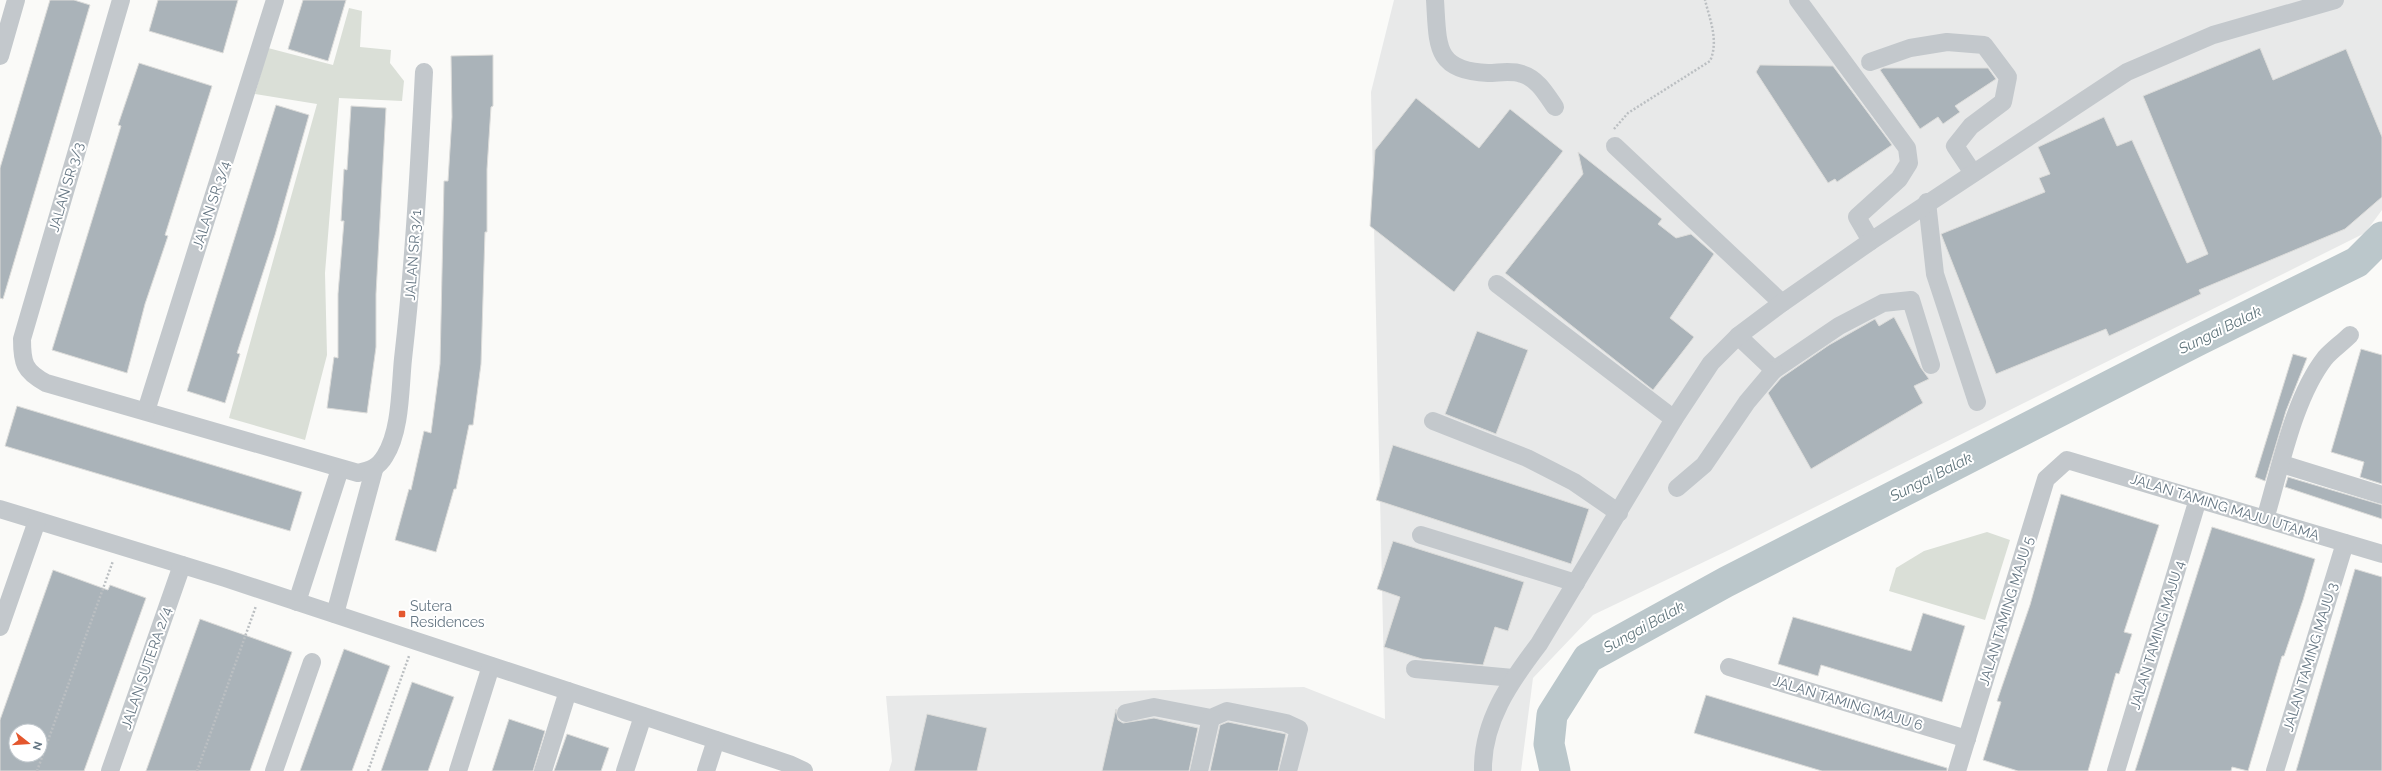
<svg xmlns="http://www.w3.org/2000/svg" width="2382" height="771" font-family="Raleway,sans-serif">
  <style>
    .built { fill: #e8e9e9 }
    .green { fill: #dadfd7 }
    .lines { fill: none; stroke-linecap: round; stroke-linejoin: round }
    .river { stroke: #bbc7cb; stroke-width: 31 }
    .building { fill: #aab3b9; stroke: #dcdcda; fill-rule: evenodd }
    .path { stroke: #bbbfc2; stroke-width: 2.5; stroke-dasharray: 2 2; stroke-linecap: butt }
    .minor { stroke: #c3c8cc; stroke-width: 18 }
    .poi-dot { fill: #e4572e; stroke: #fff; stroke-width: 1.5 }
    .labels { text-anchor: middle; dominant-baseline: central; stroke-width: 4; stroke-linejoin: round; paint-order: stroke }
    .street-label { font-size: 14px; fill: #657683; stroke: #fff }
    .poi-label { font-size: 14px; fill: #657683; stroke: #fff; text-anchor: start }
    .water-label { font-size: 15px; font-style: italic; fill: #60757c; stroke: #fff }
  </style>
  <rect width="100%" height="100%" fill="#fafaf8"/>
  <path class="built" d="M1394 0H2382V210L2365 233 1731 549 1593 615 1533 678 1521 771H889L892 761 886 696 1304 687 1385 719 1371 92Z"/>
  <g class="green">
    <path d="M349 8 362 11 360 47 391 50 390 63 404 81 402 101 339 98 325 273 327 355 305 440 229 418 317 104 255 94 268 48 333 65Z"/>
    <path d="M1987 532 2010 540 1985 620 1889 591 1896 568 1924 551Z"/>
  </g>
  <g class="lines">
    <path class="river" d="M1555 771 1549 744 1552 715 1588 658 1726 582 2197 341 2357 262 2382 237"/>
  </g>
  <g class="building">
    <path d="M50 0H74L90 5 3 299 0 298V168Z"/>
    <path d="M158 0H238L223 53 149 31Z"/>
    <path d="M303 0H346L328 61 288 49Z"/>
    <path d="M2260 48 2273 80 2346 49 2382 137V197L2345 229 2199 290 2201 294 2109 336 2106 329 1996 374 1941 234 2045 192 2039 178 2050 174 2038 147 2104 117 2117 146 2132 140 2187 263 2208 254 2143 96Z"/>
    <path d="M493 55V106L491 107 487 169V232H485L481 364 473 425H469L456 489H454L436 552 395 540 409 489 411 490 424 431 431 433 440 364 444 181H448L452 117 451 56Z"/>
    <path d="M139 63 212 86 165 235 168 236 145 304 127 373 52 350 121 126 118 125Z"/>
    <path d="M1760 65 1833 66 1892 145 1837 182 1835 179 1828 183 1756 72Z"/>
    <path d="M1883 68H1988L1996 79 1955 106 1960 112 1943 124 1938 117 1920 129 1880 70Z"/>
    <path d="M1416 98 1479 148 1510 109 1563 151 1454 292 1370 226 1375 150Z"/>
    <path d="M276 105 309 115 275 235 237 353 240 354 225 403 187 391Z"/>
    <path d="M351 106 386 108 376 294V347L367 413 327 408 334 357 338 358V294L344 221H341L344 169 347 170Z"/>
    <path d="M1578 152 1662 219 1658 224 1676 238 1691 234 1714 254 1670 318 1694 337 1653 390 1505 273 1583 174Z"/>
    <path d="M1894 317 1921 368 1929 379 1914 386 1923 403 1811 469 1768 393 1781 378 1829 345 1875 319 1879 326Z"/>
    <path d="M1477 331 1528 350 1496 434 1445 414Z"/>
    <path d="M2361 349 2382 355V484L2360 477 2364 462 2331 452Z"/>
    <path d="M2293 354 2307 358 2286 411 2265 481 2255 477Z"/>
    <path d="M17 406 302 492 290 531 5 446Z"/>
    <path d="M1393 445 1589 509 1571 564 1376 500Z"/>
    <path d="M2288 477 2382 505V519L2285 487Z"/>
    <path d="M2061 494 2159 525 2124 632 2132 634 2119 674 2116 673 2088 771H2018L1983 760 2001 702 1997 701 2030 605Z"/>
    <path d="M2212 527 2315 559 2303 600 2284 656H2282L2248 771 2232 767 2231 771H2135Z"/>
    <path d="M1393 541 1524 582 1508 631 1495 627 1483 665 1422 659 1384 647 1400 597 1377 589Z"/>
    <path d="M2355 569 2382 577V771H2296Z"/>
    <path d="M53 570 108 590 110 585 146 598 84 771H0V720ZM16 731H40V755H16Z"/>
    <path d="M1923 613 1965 626 1942 702 1821 665 1818 676 1778 664 1793 617 1911 651Z"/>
    <path d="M200 619 292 652 250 771H146Z"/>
    <path d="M344 649 390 666 352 771H300Z"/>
    <path d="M412 682 454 697 428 771H381Z"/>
    <path d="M1706 695 1947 768V771H1822L1694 733Z"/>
    <path d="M1116 709 1118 720 1123 723 1154 718 1198 728 1189 771H1102Z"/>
    <path d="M927 714 987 728 977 771H914Z"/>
    <path d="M509 719 545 731 533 771H492Z"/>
    <path d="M1228 722 1286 734 1278 771H1210L1220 725Z"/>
    <path d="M567 734 609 748 601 771H554Z"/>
  </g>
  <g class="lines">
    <g class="path">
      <path d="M1614 129 1628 113 1710 61C1719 41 1710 20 1705 0"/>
      <path d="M37 771 113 561"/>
      <path d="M197 771 256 606"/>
      <path d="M368 771 409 656"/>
    </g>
    <g class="minor">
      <path d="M121 0 22 339C22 363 24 371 46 383L358 473C370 470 378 468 385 456 401 431 400 388 403 359 414 263 419 168 424 72"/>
      <path d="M1435 0C1438 45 1434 71 1488 73 1499 73 1511 70 1522 74 1538 79 1546 94 1555 107"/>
      <path d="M1798 0 1907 148 1909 163 1899 179 1857 217 1871 241"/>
      <path d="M0 56 16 0"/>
      <path d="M1870 62 1910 48 1947 42 1984 45 2008 77 2003 102 1971 126 1955 146 1973 173"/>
      <path d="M1615 146 1782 303"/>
      <path d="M1927 202 1935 274 1977 402"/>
      <path d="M1497 284 1674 419"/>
      <path d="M1738 336 1774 370 1839 326 1883 303 1911 300 1931 365"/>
      <path d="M146 411 275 0"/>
      <path d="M1433 421 1527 458 1574 482 1619 513"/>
      <path d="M2282 464 2382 495"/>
      <path d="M1677 488 1704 465 1747 402 1774 370"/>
      <path d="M0 509 225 578 789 764 804 771"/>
      <path d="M2265 519C2280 470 2293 399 2325 358 2332 350 2342 343 2350 335"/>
      <path d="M1421 535 1576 583"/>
      <path d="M297 602 340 469"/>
      <path d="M335 614 374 470"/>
      <path d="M0 627 37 521"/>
      <path d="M1729 667 1967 739"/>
      <path d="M1415 669 1513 678"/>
      <path d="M1126 713 1154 707 1211 718 1227 711 1286 723 1299 729 1288 771"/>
      <path d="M110 771 182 565"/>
      <path d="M274 771 312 662"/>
      <path d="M458 771 491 666"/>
      <path d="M543 771 568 691"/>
      <path d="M625 771 643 716"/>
      <path d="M706 771 716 740"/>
      <path d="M1199 771 1211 718"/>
      <path d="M1483 771C1482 722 1510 682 1539 644L1674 419 1711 363 1738 336 1782 303 1871 241 2127 72 2213 35 2335 0"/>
      <path d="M1957 771 2046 479 2067 460 2382 554"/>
      <path d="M2116 771 2198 499"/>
      <path d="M2275 771 2345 543"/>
    </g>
  </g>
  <rect class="poi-dot" x="398" y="610" width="8" height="8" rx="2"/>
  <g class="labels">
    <g class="street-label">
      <text transform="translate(66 187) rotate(-74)">JALAN SR 3/3</text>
      <text transform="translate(211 205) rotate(-72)">JALAN SR 3/4</text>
      <text transform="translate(413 255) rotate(-86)">JALAN SR 3/1</text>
      <text transform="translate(2225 507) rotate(17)">JALAN TAMING MAJU UTAMA</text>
      <text transform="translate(2006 611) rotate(-73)">JALAN TAMING MAJU 5</text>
      <text transform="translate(2157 635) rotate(-73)">JALAN TAMING MAJU 4</text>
      <text transform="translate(2310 657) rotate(-73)">JALAN TAMING MAJU 3</text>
      <text transform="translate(146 668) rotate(-71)">JALAN SUTERA 2/4</text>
      <text transform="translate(1848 703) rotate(17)">JALAN TAMING MAJU 6</text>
    </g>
    <g class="poi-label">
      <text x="410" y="606">Sutera<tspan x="410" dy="16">Residences</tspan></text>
    </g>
    <g class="water-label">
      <text transform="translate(2220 330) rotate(-26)">Sungai Balak</text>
      <text transform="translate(1931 477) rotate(-27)">Sungai Balak</text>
      <text transform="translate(1644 627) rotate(-29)">Sungai Balak</text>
    </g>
  </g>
  <g transform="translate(28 743) rotate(107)"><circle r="19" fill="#ffffff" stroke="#c1c8cd"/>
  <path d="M0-3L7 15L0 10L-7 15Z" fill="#e4572e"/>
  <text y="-6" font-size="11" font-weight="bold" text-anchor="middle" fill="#657683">N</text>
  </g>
</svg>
